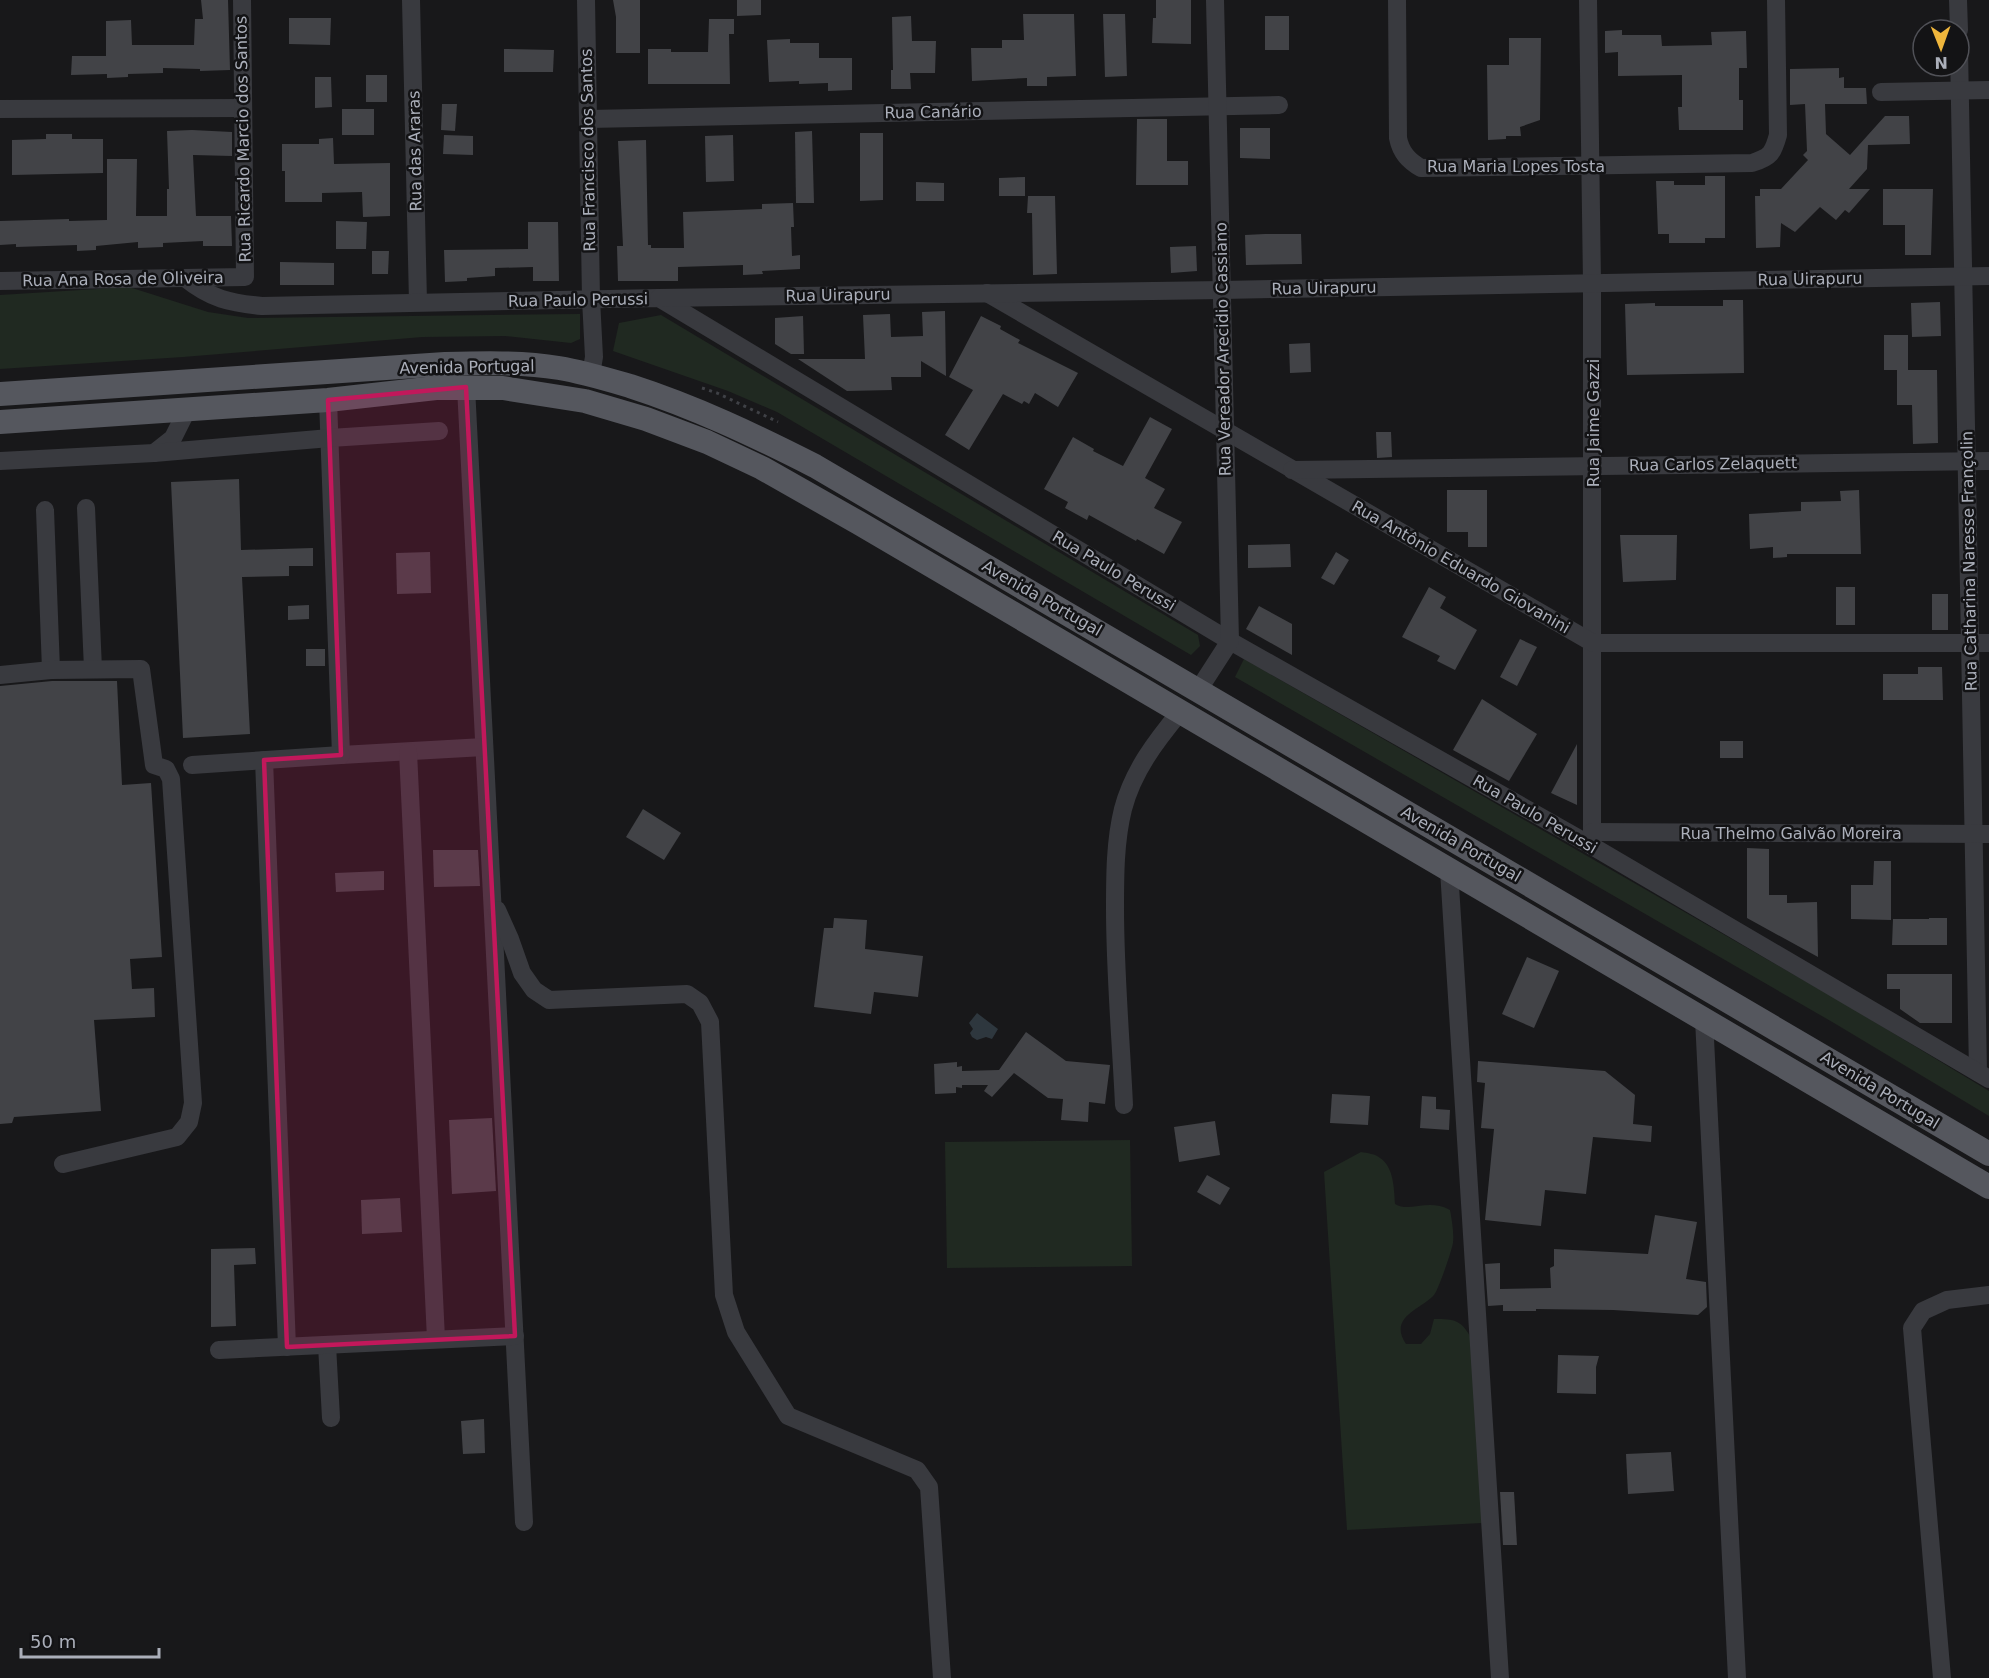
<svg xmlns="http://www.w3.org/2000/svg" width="1989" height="1678" font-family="'DejaVu Sans',sans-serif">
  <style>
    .green { fill: #202921 }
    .water { fill: #2e373e }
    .building { fill: #424347 }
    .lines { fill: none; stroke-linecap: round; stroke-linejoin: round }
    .path { stroke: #3f4146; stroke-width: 3; stroke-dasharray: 3 4.5; stroke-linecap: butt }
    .minor { stroke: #393a3f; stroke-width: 18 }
    .major { stroke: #55575e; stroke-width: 24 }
    .marked { fill: #c2185b; fill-opacity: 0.2; stroke: #c2185b; stroke-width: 4.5; stroke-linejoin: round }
    .labels { text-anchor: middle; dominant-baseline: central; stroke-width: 5; stroke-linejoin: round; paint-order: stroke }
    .street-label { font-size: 16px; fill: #abafba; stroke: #131315 }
  </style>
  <rect width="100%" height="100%" fill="#18181a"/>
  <g class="green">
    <path d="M129 287 208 312 248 318 580 314V339L571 343 505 336 422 337 183 357 0 369V295Z"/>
    <path d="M661 315 1198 635 1200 646 1191 655 777 412 728 391 613 351 619 323Z"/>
    <path d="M1244 659 1845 1004 1979 1085 1989 1091V1116L1834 1023 1235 677Z"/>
    <path d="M1130 1140 1132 1266 947 1268 945 1142Z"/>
    <path d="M1361 1152C1367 1153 1376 1154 1380 1158 1394 1167 1394 1189 1395 1204 1410 1213 1428 1198 1450 1210 1452 1221 1454 1232 1453 1243 1452 1250 1438 1291 1434 1295 1420 1310 1388 1317 1406 1344H1421L1430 1334 1434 1319C1455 1319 1462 1320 1472 1340L1482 1523 1347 1530 1324 1172Z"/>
  </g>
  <path class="water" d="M977 1013 998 1029 992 1039 986 1037 977 1040 972 1037 970 1033 973 1029 969 1023Z"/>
  <g class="building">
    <path d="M201 0H228L230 70 200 71V69L163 68V73L128 74V77L107 78V74L71 75 72 56H106V21L131 20 132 45H194L195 19H203Z"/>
    <path d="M613 0H640V53H616V17Z"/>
    <path d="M737 0H761V15L737 16Z"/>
    <path d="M1156 0H1191V44L1152 43 1153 18H1156Z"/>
    <path d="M1023 14H1074L1076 76 1047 77V86H1027V78L972 81 971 48H1002V40H1024Z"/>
    <path d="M1103 14H1125L1127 76 1105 77Z"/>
    <path d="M911 16 912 41H936L935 73H910L911 89H891V70H893L892 17Z"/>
    <rect x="1265" y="16" width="24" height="34"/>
    <path d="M289 18H331L330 45 289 44Z"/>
    <path d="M709 19H734V34H729L730 84H648V49H671V52H708Z"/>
    <path d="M1622 30V35H1661L1662 46 1712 45 1711 32 1746 31 1747 68H1739V100H1743V130H1679L1678 107H1682V75L1618 76V52L1605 53V31Z"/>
    <path d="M1509 38H1541L1540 120 1520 127 1521 136H1506V139L1488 140 1487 65H1509Z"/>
    <path d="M790 39V43H819V58H852V90L828 91V83L799 84V81L769 82 767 40Z"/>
    <path d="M504 49 554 50 553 72H504Z"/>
    <path d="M1839 68V78L1844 77V88H1866L1867 104H1825L1826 134 1850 155 1885 116H1909L1910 144 1868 145 1867 169 1849 189H1870L1849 213 1845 210 1836 220 1820 207 1795 232 1781 223 1780 247 1756 248 1755 196H1760V189H1781L1808 160 1803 155 1807 151 1805 104 1790 105V69Z"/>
    <rect x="366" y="75" width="21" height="27"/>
    <path d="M315 77H331L332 107 315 108Z"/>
    <path d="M442 104H457L455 131 441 130Z"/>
    <rect x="342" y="109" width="32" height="26"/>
    <path d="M1137 119H1167V161H1188V185H1136Z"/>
    <path d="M1240 128H1270V159L1240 158Z"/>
    <path d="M192 130 232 132V156L193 155 196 216H231L232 246H203V241L163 243V247L138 248V242L96 246V250L77 251V245L16 247V244L0 245V221L69 219V221L107 220V159H137L136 216H167V189H169L167 131Z"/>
    <path d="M812 131 814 203H796L795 132Z"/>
    <path d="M860 133H883V200L860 201Z"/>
    <path d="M46 134H72V139H103V173L12 175V140L46 139Z"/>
    <path d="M444 135 473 136V155L443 154Z"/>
    <path d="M733 135 734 181 706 182 705 136Z"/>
    <path d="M333 138 334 164 390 163V216L363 217 362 192 322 193V202H285V171H282V144H319V139Z"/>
    <path d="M646 140 648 245H651V248H684L683 212 762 209V204L793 203 794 227H791L792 256 800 255V269L762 271 763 274 743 275V265L678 267V281H618L617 246H623L618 141Z"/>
    <path d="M1705 176H1725V238H1705V243H1669V234H1658L1656 181H1674V185H1705Z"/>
    <path d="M1025 177V196H999V178Z"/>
    <path d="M916 182 944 183V201H916Z"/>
    <path d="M1883 189H1933L1931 255H1905V225H1883Z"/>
    <path d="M1028 196H1055L1057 274 1033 275 1032 213H1027Z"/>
    <path d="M336 221 367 222 366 249H336Z"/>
    <path d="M528 222H558L559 281H533V267L495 268V276L467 278V281L445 282 444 250 528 249Z"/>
    <path d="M1265 234H1301L1302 264 1246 265 1245 235Z"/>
    <path d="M1196 246 1197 271 1171 273 1170 247Z"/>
    <path d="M372 251H389L388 274H372Z"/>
    <path d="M280 262 334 263V285H280Z"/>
    <path d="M1723 300H1743L1744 373 1627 375 1625 304 1655 303V306H1723Z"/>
    <path d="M1940 302 1941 336 1912 337 1911 303Z"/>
    <path d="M945 311 946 376 921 361V377H891L892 390 847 391 798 359H865L863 315 890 314 891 337 923 336 922 312Z"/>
    <path d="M803 316 804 354H791L775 344V318Z"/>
    <path d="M981 316 1001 326 1000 329 1020 340 1018 343 1078 373 1058 407 1035 393 1029 404 1024 401 1022 404 1003 394 969 450 945 435 973 390 949 377Z"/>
    <path d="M1884 335H1908V370H1937L1938 443 1913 444 1912 405H1897V370H1884Z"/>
    <path d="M1310 343 1311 372 1290 373 1289 344Z"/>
    <path d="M1150 417 1172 429 1145 478 1165 489 1154 508 1182 522 1164 554 1137 539 1136 541 1089 515 1087 520 1065 508 1068 502 1044 489 1073 437 1094 449 1093 451 1123 466Z"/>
    <path d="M1376 432H1391L1392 457 1377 458Z"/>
    <path d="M239 479 241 550 313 548V566H289V576L242 577 250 734 183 738 171 482Z"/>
    <path d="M1447 490H1487V547H1468V532H1447Z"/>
    <path d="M1859 490 1861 554H1787V557L1773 558V547L1750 549 1749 514 1801 511V502L1841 501 1840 491Z"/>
    <path d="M1620 535H1677L1676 580 1623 582Z"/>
    <path d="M1290 544 1291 567 1248 568V545Z"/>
    <path d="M430 552 431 593 397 594 396 553Z"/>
    <path d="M1336 552 1349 560 1334 585 1321 578Z"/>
    <path d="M1429 587 1446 597 1440 608 1477 630 1455 670 1437 661 1440 656 1402 637Z"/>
    <rect x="1836" y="587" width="19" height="38"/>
    <rect x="1932" y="594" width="16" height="36"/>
    <path d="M309 605V619L288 620V606Z"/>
    <path d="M1259 606 1292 624V655L1246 629Z"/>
    <path d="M1520 639 1537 647 1517 686 1500 677Z"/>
    <rect x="306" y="649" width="19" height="17"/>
    <path d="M1918 667H1942L1943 700H1883V674H1918Z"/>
    <path d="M52 681H117L122 785 151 783 162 957 130 959 132 989 154 988 155 1017 94 1020 101 1111 14 1117 12 1123 0 1124V686Z"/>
    <path d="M1482 699 1537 734 1509 781 1453 750Z"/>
    <rect x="1720" y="741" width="23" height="17"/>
    <path d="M1577 744V805L1551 793Z"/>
    <path d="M643 809 681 833 664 860 626 837Z"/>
    <path d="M1747 848 1769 849V895H1787V903L1817 902 1818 957 1747 918Z"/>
    <path d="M433 850H478L480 886 434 887Z"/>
    <path d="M1874 861H1891V920L1851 919V885H1873Z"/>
    <path d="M384 871V890L336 892 335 873Z"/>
    <path d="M834 918 867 920 865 949 923 956 918 997 874 992 871 1014 814 1007 824 928H833Z"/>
    <path d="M1929 918H1947V945H1892L1893 919H1929Z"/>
    <path d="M1527 957 1559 971 1534 1028 1502 1014Z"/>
    <path d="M1887 974H1952V1023H1920L1900 1009V989H1887Z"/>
    <path d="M1026 1032 1066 1061 1110 1065 1105 1104 1089 1102 1088 1122 1061 1120 1063 1099 1048 1098 1014 1073 992 1097 984 1091 988 1085H962V1088L956 1087V1093L935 1094 934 1064 957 1062V1067L962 1066V1071L999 1070Z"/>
    <path d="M1478 1061 1605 1071 1635 1095 1633 1124 1652 1126 1651 1142 1593 1137 1586 1194 1545 1190 1541 1226 1485 1220 1494 1129 1481 1128 1485 1083 1477 1082Z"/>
    <path d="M1332 1094 1370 1096 1368 1125 1330 1123Z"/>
    <path d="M1422 1096 1436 1097V1109L1450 1110 1449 1130 1420 1128Z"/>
    <path d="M492 1118 496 1191 452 1194 449 1120Z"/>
    <path d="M1215 1121 1220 1155 1179 1162 1174 1127Z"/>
    <path d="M1207 1175 1230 1188 1220 1205 1197 1192Z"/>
    <path d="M400 1198 402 1232 362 1234 361 1200Z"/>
    <path d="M1655 1215 1697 1222 1686 1279 1706 1282 1707 1307 1698 1315 1613 1310 1536 1309V1311H1503V1305L1488 1306 1485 1264 1500 1263V1289L1551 1288 1550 1268 1554 1266V1249L1648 1254Z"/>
    <path d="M255 1248 256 1264 234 1265 236 1326 211 1327V1249Z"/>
    <path d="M1558 1355 1599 1356 1596 1367V1394L1557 1393Z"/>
    <path d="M484 1419 485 1453 463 1454 461 1421Z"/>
    <path d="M1671 1452 1674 1491 1628 1494 1626 1454Z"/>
    <path d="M1500 1492H1514L1517 1545H1503Z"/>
  </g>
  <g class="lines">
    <path class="path" d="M702 388 717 393 778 422"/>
    <g class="minor">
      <path d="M411 0 418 302"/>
      <path d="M586 0 591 299 594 357 591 374"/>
      <path d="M1397 0 1398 138C1401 153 1409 161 1421 168L1752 163C1771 157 1773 153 1778 135L1776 0"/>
      <path d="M1588 0 1592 283V846"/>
      <path d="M1958 0 1959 30"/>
      <path d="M1959 50 1978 1072"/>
      <path d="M1881 92 1989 90"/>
      <path d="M0 109 243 108"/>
      <path d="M588 119 1279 105"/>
      <path d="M185 278C211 299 230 303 262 306L659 298 1230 641 1592 846 1989 1079"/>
      <path d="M0 281 245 277 242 0"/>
      <path d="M987 293 1593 643H1989"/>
      <path d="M659 298 1222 290 1989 276"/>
      <path d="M466 387 524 1522"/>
      <path d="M328 400 341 755 484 747"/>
      <path d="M154 453 173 438 187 410"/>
      <path d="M0 461 154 453 330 438 439 431"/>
      <path d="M1292 470 1989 461"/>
      <path d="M86 508 93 669"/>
      <path d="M45 510 51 670"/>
      <path d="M0 675 51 670 141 669 154 765 166 769 171 779 193 1103 189 1122 177 1137 63 1164"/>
      <path d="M1199 689 1230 641 1215 0"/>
      <path d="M408 752 436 1339"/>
      <path d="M264 760 287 1347"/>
      <path d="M192 765 341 755"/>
      <path d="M1592 832 1989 834"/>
      <path d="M1449 870 1500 1678"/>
      <path d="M497 910 510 939 522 973 534 990 549 1000 687 994 700 1003 710 1022 724 1295 736 1332 788 1416 917 1470 929 1487 942 1678"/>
      <path d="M1704 1019 1737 1678"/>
      <path d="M1124 1105C1121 1040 1115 974 1115 909 1115 876 1115 841 1123 809 1133 771 1156 741 1180 712"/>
      <path d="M327 1345 331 1418"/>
      <path d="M219 1350 515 1336"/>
      <path d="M1942 1678 1912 1328 1923 1311 1947 1300 1989 1295"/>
    </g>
    <g class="major">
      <path d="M0 394 445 364C483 363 521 362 559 368 583 372 606 379 630 386 695 407 754 435 815 466L1989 1154"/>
      <path d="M0 422 328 400 436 388H503L585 401 646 419 707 442 762 468 859 523 1989 1187"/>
    </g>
  </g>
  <path class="marked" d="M466 387 515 1336 287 1347 264 760 341 755 328 400Z"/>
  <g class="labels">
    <g class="street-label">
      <text transform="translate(933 112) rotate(-1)">Rua Canário</text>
      <text transform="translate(243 139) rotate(-91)">Rua Ricardo Marcio dos Santos</text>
      <text transform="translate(588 150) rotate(-91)">Rua Francisco dos Santos</text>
      <text transform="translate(415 151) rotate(-91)">Rua das Araras</text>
      <text x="1516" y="166">Rua Maria Lopes Tosta</text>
      <text transform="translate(123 279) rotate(-1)">Rua Ana Rosa de Oliveira</text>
      <text transform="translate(1810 279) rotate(-1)">Rua Uirapuru</text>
      <text transform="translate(1324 288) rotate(-1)">Rua Uirapuru</text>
      <text transform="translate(838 295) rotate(-1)">Rua Uirapuru</text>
      <text transform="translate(578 300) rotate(-1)">Rua Paulo Perussi</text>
      <text transform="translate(1223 349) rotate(-91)">Rua Vereador Arecidio Cassiano</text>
      <text transform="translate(467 367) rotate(-1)">Avenida Portugal</text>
      <text transform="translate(1593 423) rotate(-90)">Rua Jaime Gazzi</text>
      <text transform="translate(1713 464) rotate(-1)">Rua Carlos Zelaquett</text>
      <text transform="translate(1969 561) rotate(-91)">Rua Catharina Naresse Françolin</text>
      <text transform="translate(1461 567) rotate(30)">Rua Antônio Eduardo Giovanini</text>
      <text transform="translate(1114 571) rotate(31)">Rua Paulo Perussi</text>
      <text transform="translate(1042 598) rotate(30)">Avenida Portugal</text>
      <text transform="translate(1535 814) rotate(30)">Rua Paulo Perussi</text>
      <text x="1791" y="833">Rua Thelmo Galvão Moreira</text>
      <text transform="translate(1461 844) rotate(30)">Avenida Portugal</text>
      <text transform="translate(1880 1090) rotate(31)">Avenida Portugal</text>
    </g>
  </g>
  <g transform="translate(1941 48) rotate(179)"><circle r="28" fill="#131315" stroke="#505157" stroke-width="1.5"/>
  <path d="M0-4.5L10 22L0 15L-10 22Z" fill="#efb63c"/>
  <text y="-9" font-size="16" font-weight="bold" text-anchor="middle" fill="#abafba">N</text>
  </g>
  <path d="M21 1648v9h138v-9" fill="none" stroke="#abafba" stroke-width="3"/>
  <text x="30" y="1648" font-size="18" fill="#abafba" stroke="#131315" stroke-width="4.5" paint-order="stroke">50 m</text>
</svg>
